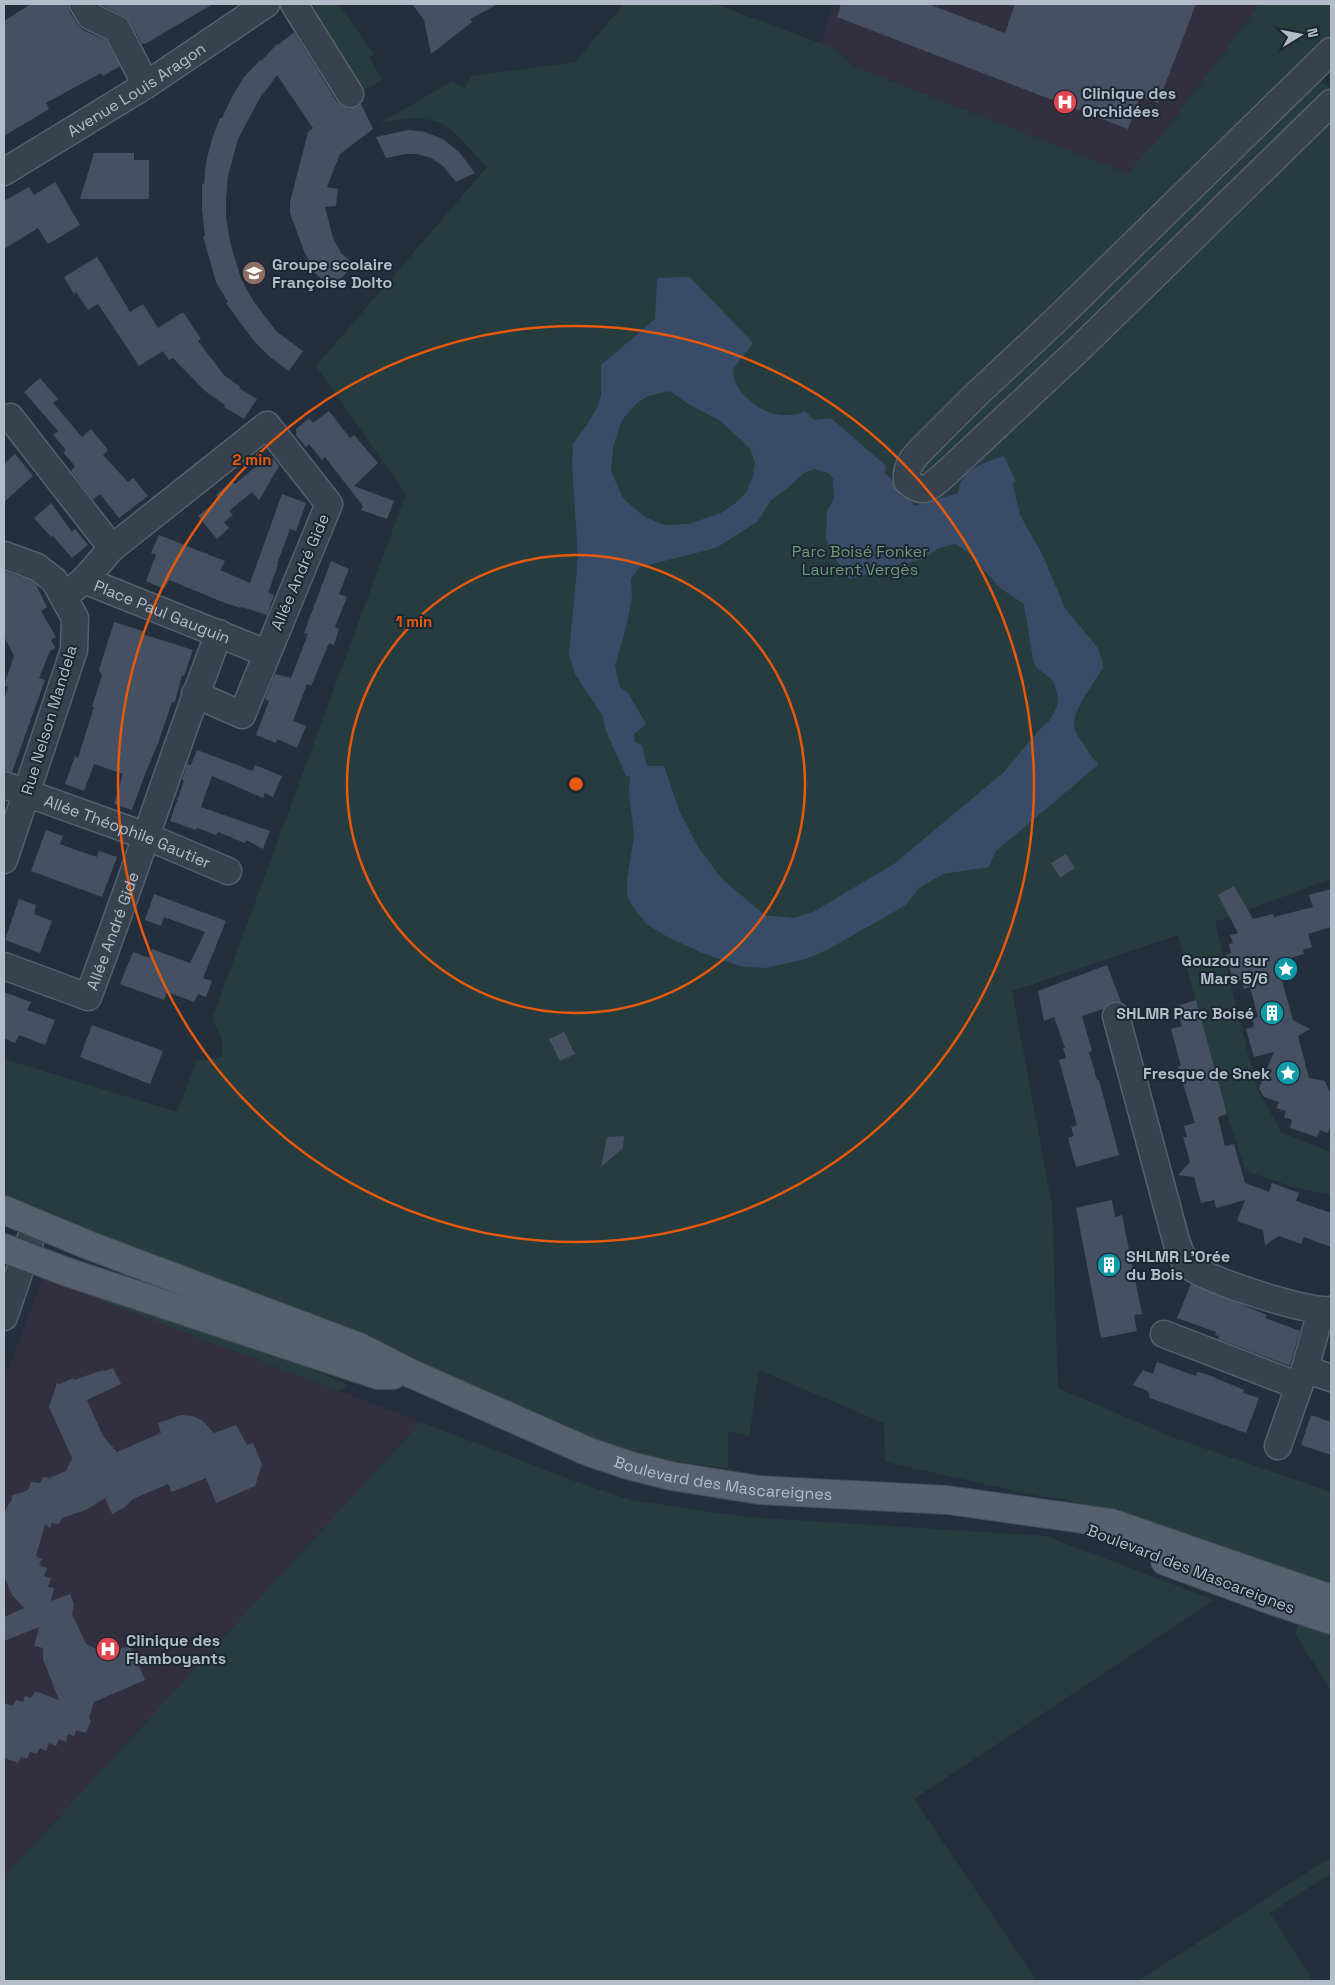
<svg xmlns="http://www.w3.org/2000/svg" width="1335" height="1985" font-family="'Space Grotesk',sans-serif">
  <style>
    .medical { fill: #32303f }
    .green { fill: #263c3f }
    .water { fill: #394c67; fill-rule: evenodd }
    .building { fill: #455162 }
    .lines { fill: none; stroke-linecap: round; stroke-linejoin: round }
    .minor-casing { stroke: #565f6c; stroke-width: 29 }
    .major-casing { stroke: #414a57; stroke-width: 30 }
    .minor { stroke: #38414e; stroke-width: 26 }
    .major { stroke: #56606e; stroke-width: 28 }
    .ring { fill: none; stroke: #e8590c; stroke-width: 2.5 }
    .labels { text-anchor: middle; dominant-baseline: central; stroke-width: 4; stroke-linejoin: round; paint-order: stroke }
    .street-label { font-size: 16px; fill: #b4bcc9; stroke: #1d2633 }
    .poi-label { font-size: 16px; font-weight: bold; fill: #b4bcc9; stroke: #1d2633; text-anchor: start }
    .park-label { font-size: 16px; fill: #6b9a76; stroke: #1d2633 }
    .centre { fill: #e8590c; stroke: #1d2633; stroke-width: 2.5 }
    .ring-label { font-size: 15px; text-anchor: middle; font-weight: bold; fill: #e8590c; stroke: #1d2633; stroke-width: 4; stroke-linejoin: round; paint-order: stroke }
  </style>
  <rect width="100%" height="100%" fill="#242f3e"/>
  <g class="medical">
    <path d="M832 4H1260L1161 136 1127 173 855 67 833 48 821 44Z"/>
    <path d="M43 1278 421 1422 4 1877V1381Z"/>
  </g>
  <g class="green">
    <path d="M313 4H338L374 54 369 57 382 80 357 94Z"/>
    <path d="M624 4H715L833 48 855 67 1127 173 1161 136 1260 4H1331V43L1307 66 1331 90V879L1215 922 1257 1089 1282 1133 1331 1152V1195L1293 1187 1246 1171 1224 1105 1178 935 1012 991 1052 1205 1058 1388 1169 1436 1331 1492V1587L1066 1499 1038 1496 885 1462 884 1423 759 1370 749 1436 728 1431V1468L670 1461 633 1453 586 1436 338 1329 4 1201V1059L177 1112 196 1061 222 1057V1039L212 1019 406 494 316 366 487 167C477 157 457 133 446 126 426 114 399 119 378 124L451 82 465 88 471 76 575 62Z"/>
    <path d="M76 1280 241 1337 348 1385 339 1391 70 1289Z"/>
    <path d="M421 1422 585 1485 631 1500 745 1517 1046 1536 1214 1600 914 1799 1037 1981H4V1877Z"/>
    <path d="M1300 1619 1331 1631V1690L1295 1634Z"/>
    <path d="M1331 1857V1873L1270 1913 1313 1981H1138Z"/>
  </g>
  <path class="water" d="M690 277 753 343 733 369C734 373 734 378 735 381 745 406 781 424 805 411L814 420 831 418 886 466 885 473 915 506 958 493C960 469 985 462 1004 456L1015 480 1013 485 1020 515 1042 554 1065 608 1098 648 1102 660 1103 668 1081 702 1075 716 1074 726 1076 733 1092 757 1099 764 995 852 989 867 943 874 919 888 906 905 829 949 806 959 765 968 740 966 702 953 666 936 646 924 631 904 627 894V881L634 835 629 791 630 776H626L606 731 602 715 575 674 569 654 578 557 572 463 573 444 588 423 597 408 601 395V365L655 319 657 278ZM670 391 688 404 719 420 750 448 755 463 753 476 747 491 737 502 721 513 689 524 664 525 643 516 623 498 611 471 613 447 622 420 637 403 648 396ZM815 469 828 473 833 478 834 498 827 511 826 540 832 554 849 579 923 559 939 548 955 544 967 551 1000 588 1024 604 1033 660 1036 667 1054 682 1058 698 1057 706 1049 721 1040 729 1003 773 894 864 813 912 793 918 765 915 722 879 698 847 679 810 664 766H647L642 745 635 742 634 734 646 724 628 693 620 687 615 666 626 628 632 597 631 579 640 567 716 548 757 522 771 500 788 488 804 473Z"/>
  <g class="building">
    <path d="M31 4H68L70 12 77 24 83 30 106 40 120 66 103 76 101 73 46 103 49 109 4 136V21Z"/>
    <path d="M100 4H213L145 44 144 43 142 44 130 22 124 16Z"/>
    <path d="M412 4H498L470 19 472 22 431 54 424 20Z"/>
    <path d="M841 4H928L1005 33 1015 4H1196L1158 103 1140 96 1128 129 837 17Z"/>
    <path d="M294 32 337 102 343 107 350 109 361 104 373 129 340 154 327 187 338 189 336 206 325 207 333 238 341 253 354 264 332 289 314 272 304 251 290 213V202L308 132 313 128 277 75 264 93 263 92 238 139 228 176 226 199V217L230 242 241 279 254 302 277 332 303 351 289 371 270 357 253 340 226 303 228 302 216 282 203 236H205L202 210V184H204L206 162 212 139 220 118H222L232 97 244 77 260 60 261 61 277 44 278 45Z"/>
    <path d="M408 130 425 132 443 139 460 153 475 173 456 182 443 166 431 158 417 154H406L386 158 376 137Z"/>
    <path d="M94 153H134V160H149V199H80Z"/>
    <path d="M55 182 80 225 48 244 38 228 4 249V201L29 187 34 195Z"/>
    <path d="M97 257 130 312 143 304 158 328 183 312 201 339 198 341 224 375 240 387 239 388 257 399 244 419 224 407 225 405 205 391 173 358 169 360 163 351 139 366 98 304 88 310 76 292 74 294 64 277Z"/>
    <path d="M40 378 58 399 53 403 82 437 91 429 108 450 103 455 128 482 133 478 148 496 119 518 100 494 93 500 71 471 75 466 63 452 66 450 53 435 58 431 24 392Z"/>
    <path d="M329 411 350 438 354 435 378 463 354 486 394 501 387 519 361 510 363 506 325 457 322 460 309 444 306 447 296 435V429L309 418 313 423Z"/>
    <path d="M15 454 33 476 4 502V464Z"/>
    <path d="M270 455 279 466 259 500 252 492 229 511 233 515 224 522 229 528 217 539 198 516 219 499 216 495 232 481 235 484Z"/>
    <path d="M282 494 306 503 296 531 290 529 277 564 278 565 268 593 274 595 267 615 242 607 241 608 225 603 169 580 164 589 146 581 156 555 151 553 159 535 225 561 220 570 250 583Z"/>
    <path d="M51 503 72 532 75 529 88 545 72 558 53 536 51 537 34 518Z"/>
    <path d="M331 561 349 569 339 594 347 597 335 627 339 629 334 645 329 643 311 686 307 684 293 721 306 726 297 748 277 739 276 743 256 735 269 701 265 699 275 674 291 678 308 634 304 633Z"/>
    <path d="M4 571 30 580 36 585 47 607 41 611 56 637 51 640 55 648 50 651 39 678 45 680 12 772 4 770V700L8 687 4 685 14 656 4 636Z"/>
    <path d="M114 622 143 631 142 634 193 650 184 676 182 675 175 702H172L157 746 145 774 132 810 114 804 123 774 94 764 84 791 65 784 75 756 78 758 94 707H92L102 675 99 670Z"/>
    <path d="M197 750 253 771 255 765 282 776 273 797 265 793 263 798 212 776 201 807 270 831 263 849 246 840 245 843 218 832 216 835 197 828 196 830 170 821 184 781 182 780 187 764 191 765Z"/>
    <path d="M46 830 63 836 60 844 79 851 97 857 99 851 117 857 102 897 31 871Z"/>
    <path d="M1066 854 1075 868 1060 878 1051 863Z"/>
    <path d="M1234 886 1253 919 1273 914 1274 917 1313 907 1309 895 1331 889V927L1308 934 1312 947 1303 950 1304 954 1287 959 1286 967 1280 974 1293 1020 1310 1029 1298 1036 1309 1078 1325 1081 1331 1095V1124L1328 1133 1320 1130 1317 1137 1290 1128 1292 1120 1284 1117 1286 1111 1276 1108 1279 1102 1264 1097 1259 1088 1274 1052 1254 1057 1246 1029 1254 1027 1252 1018 1258 1017 1250 987 1244 989 1242 980 1234 983 1226 955 1231 953 1229 944 1233 943 1230 935 1238 933 1218 895Z"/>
    <path d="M154 894 226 921 203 978 212 981 206 997 198 994 194 1002 167 992 164 1000 120 984 133 952 149 958 152 949 190 963 205 932 164 917 161 926 145 920Z"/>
    <path d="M19 899 36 905 34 914 52 921 40 953 5 940Z"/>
    <path d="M1107 965 1121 1002H1112L1103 1009 1082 1016 1092 1051 1089 1052 1097 1080H1099L1119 1155 1076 1167 1068 1138 1074 1136 1071 1127 1077 1125 1059 1060 1066 1058 1063 1048H1065L1054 1017 1044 1021 1038 991Z"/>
    <path d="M4 992 31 1002 27 1010 55 1020 45 1045 19 1035 15 1043 4 1038Z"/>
    <path d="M1196 1000 1227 1114 1218 1117 1225 1146 1234 1144 1245 1183 1269 1192 1272 1183 1299 1193 1296 1201 1331 1213V1247L1304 1237 1301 1244 1279 1236 1265 1245 1263 1230 1237 1221 1245 1200 1216 1208 1214 1200 1201 1203 1194 1177 1178 1175 1190 1162 1183 1137H1187L1184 1126 1195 1123 1178 1067 1181 1066 1171 1029 1182 1026 1177 1006Z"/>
    <path d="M92 1025 163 1051 150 1084 80 1057Z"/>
    <path d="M564 1032 575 1054 560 1061 549 1039Z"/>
    <path d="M624 1136 623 1148 601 1167 607 1137Z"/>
    <path d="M1112 1200 1115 1217 1122 1215 1142 1314 1134 1315 1137 1331 1101 1338 1076 1208Z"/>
    <path d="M1191 1284 1267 1315 1265 1318 1300 1331 1290 1366 1218 1339 1219 1336 1215 1335 1216 1332 1177 1318Z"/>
    <path d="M1157 1362 1196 1376 1197 1372 1206 1374 1244 1390 1243 1393 1259 1398 1246 1433 1150 1398 1148 1391 1133 1385 1143 1370 1153 1374Z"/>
    <path d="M113 1368 121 1384 87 1400 103 1436 117 1452 161 1433 158 1423 181 1415 192 1416 202 1420 214 1433 236 1425 247 1445 253 1443 262 1464 255 1486 216 1503 206 1478 172 1492 168 1484 133 1499 124 1508 112 1514 105 1498 86 1510 62 1518 59 1524 52 1523 50 1528 45 1524 36 1556 42 1559 39 1565 47 1568 44 1576 51 1578 48 1587 54 1588 51 1601 70 1594 74 1604 72 1614 86 1644 110 1655 114 1650 130 1646 145 1680 94 1702 89 1718 91 1721 86 1733 76 1730 74 1736 68 1734 66 1742 59 1739 56 1746 49 1743 46 1751 40 1748 37 1754 30 1752 27 1759 21 1757 18 1763 4 1758V1703L13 1706 16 1700 23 1702 25 1696 31 1698 35 1691 59 1700 43 1659V1648L34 1646 39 1627 4 1641V1617L24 1608 12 1595 4 1576V1512L12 1499 11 1496 28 1490 31 1482 40 1483 43 1477 49 1478 66 1471 72 1458 49 1407 57 1383 60 1384 73 1378 74 1380 103 1370 104 1371Z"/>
    <path d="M1311 1415 1331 1422V1455L1301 1445Z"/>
  </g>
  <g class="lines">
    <g class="minor-casing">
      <g id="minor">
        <path d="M83 4 90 16 117 29 146 85"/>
        <path d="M294 4 350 94"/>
        <path d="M1331 51 1054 322 978 393 918 453C910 462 906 469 907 481 923 495 927 489 941 478L1078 350 1331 103"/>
        <path id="s1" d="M4 172 146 85 266 4"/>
        <path d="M10 417 112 548"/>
        <path d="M4 555 37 567 54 580 75 618 74 650 4 860"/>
        <path d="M84 580 112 548 267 425 329 504 242 715 195 694"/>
        <path id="s2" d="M72 590 84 580 266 653"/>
        <path id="s3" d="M4 785 146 836 228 871"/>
        <path id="s4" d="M4 966 88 997C134 877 173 753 219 633"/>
        <path d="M1116 1016 1177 1244C1180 1251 1183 1260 1188 1265 1206 1280 1308 1313 1331 1310"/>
        <path d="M4 1317 36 1223"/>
        <path d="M1164 1334 1299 1386"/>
        <path d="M1305 1369 1331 1378"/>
        <path d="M1278 1446 1305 1369 1321 1311"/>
      </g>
    </g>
    <g class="major-casing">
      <g id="major">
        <path id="s5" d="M4 1210 88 1245 359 1347 412 1374 589 1452 631 1466 671 1476 759 1490 947 1500 1111 1523 1331 1599"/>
        <path d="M4 1248 67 1272 378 1375H393"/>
        <path d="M1165 1561 1271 1600 1331 1620"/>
      </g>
    </g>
    <use href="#minor" class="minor"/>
    <use href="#major" class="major"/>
  </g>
  <g class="ring">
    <circle cx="576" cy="784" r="229"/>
    <circle cx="576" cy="784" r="458"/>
  </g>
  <defs>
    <g id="hospital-disc" transform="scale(1.25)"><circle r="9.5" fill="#e0444e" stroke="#1d2633"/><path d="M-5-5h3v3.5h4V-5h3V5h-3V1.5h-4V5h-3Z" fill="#fff"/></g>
    <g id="school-disc" transform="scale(1.25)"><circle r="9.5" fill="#8d6e63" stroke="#1d2633"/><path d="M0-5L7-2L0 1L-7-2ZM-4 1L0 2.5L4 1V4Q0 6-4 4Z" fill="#fff"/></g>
    <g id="sight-disc" transform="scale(1.25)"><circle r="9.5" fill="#0f9aa8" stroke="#1d2633"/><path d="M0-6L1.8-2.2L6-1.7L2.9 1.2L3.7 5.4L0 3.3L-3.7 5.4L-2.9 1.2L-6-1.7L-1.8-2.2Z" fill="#fff"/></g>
    <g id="building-disc" transform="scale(1.25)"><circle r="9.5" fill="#0f9aa8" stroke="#1d2633"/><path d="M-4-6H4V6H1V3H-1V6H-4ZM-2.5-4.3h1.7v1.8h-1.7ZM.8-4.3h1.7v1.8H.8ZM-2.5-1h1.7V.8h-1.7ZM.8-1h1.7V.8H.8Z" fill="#fff"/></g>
  </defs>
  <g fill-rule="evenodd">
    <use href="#hospital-disc" x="1065" y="102"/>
    <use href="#school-disc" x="254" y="273"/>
    <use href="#sight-disc" x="1286" y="969"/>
    <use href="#building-disc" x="1272" y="1013"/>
    <use href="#sight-disc" x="1288" y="1073"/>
    <use href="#building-disc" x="1109" y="1265"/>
    <use href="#hospital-disc" x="108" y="1649"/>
  </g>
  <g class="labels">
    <g class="street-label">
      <text stroke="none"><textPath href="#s1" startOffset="156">Avenue Louis Aragon</textPath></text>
      <text transform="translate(300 572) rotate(-67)">Allée André Gide</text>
      <text stroke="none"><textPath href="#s2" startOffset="100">Place Paul Gauguin</textPath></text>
      <text transform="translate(49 720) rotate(-73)">Rue Nelson Mandela</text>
      <text stroke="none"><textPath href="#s3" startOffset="132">Allée Théophile Gautier</textPath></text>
      <text stroke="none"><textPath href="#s4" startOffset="160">Allée André Gide</textPath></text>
      <text stroke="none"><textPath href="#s5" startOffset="771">Boulevard des Mascareignes</textPath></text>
      <text transform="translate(1191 1569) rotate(21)">Boulevard des Mascareignes</text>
    </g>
    <g class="poi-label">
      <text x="1082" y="93">Clinique des<tspan x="1082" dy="18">Orchidées</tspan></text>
      <text x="272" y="264">Groupe scolaire<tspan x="272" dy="18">Françoise Dolto</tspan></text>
      <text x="1268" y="960" text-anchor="end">Gouzou sur<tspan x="1268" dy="18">Mars 5/6</tspan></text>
      <text x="1254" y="1013" text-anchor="end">SHLMR Parc Boisé</text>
      <text x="1270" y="1073" text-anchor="end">Fresque de Snek</text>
      <text x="1126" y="1256">SHLMR L'Orée<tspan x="1126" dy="18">du Bois</tspan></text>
      <text x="126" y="1640">Clinique des<tspan x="126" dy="18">Flamboyants</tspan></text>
    </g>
    <g class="park-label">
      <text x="860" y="551">Parc Boisé Fonker<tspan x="860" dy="18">Laurent Vergès</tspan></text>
    </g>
  </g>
  <circle cx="576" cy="784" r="8" class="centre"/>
  <g class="ring-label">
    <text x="252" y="465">2 min</text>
    <text x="414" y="627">1 min</text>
  </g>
  <rect width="1335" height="1985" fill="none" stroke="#b4bcc9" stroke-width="10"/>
  <g transform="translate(1300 35) rotate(80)" stroke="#1d2633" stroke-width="4" paint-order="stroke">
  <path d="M0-4L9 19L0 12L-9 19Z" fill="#b4bcc9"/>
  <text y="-8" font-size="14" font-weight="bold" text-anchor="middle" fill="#b4bcc9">N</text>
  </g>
</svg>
